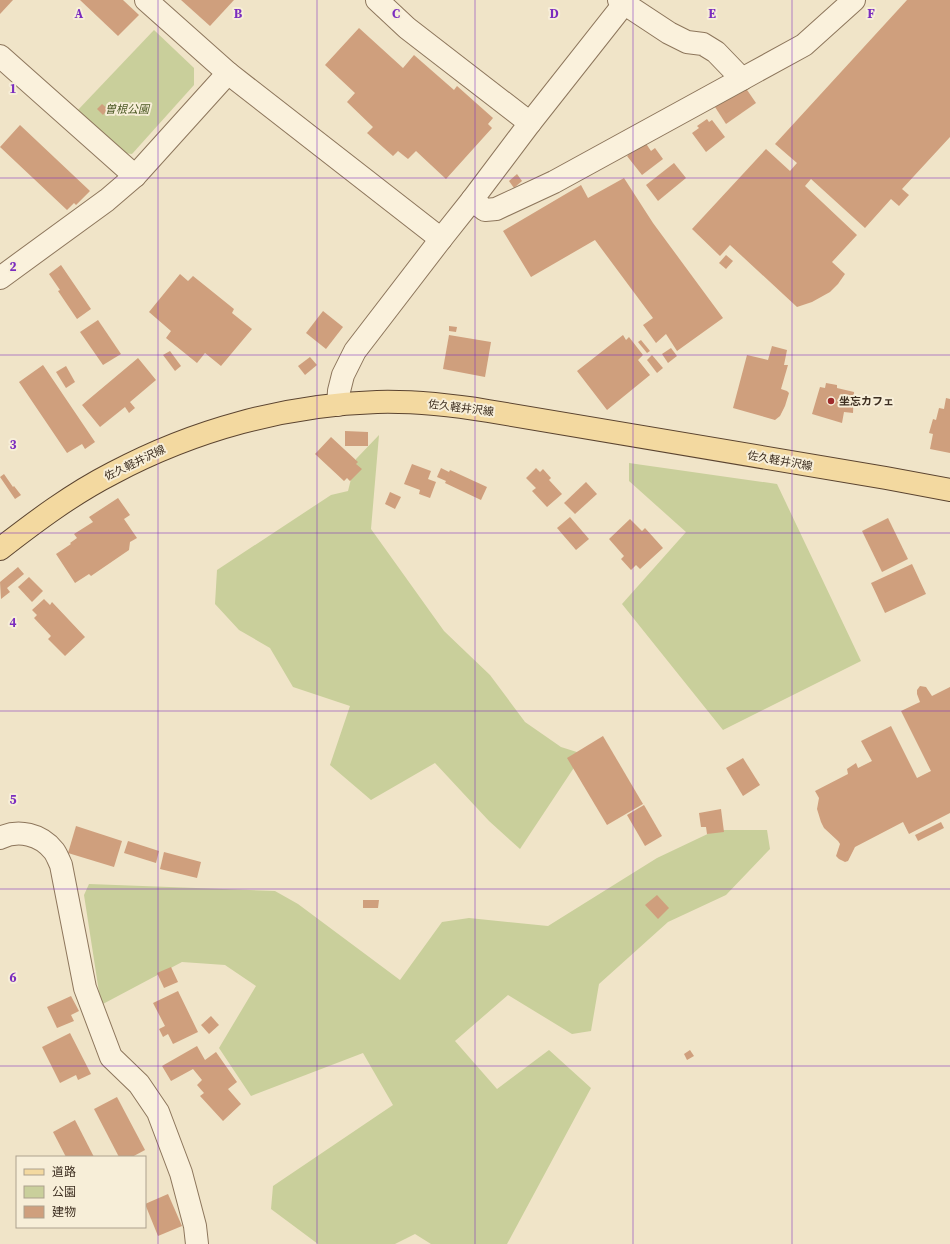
<svg xmlns="http://www.w3.org/2000/svg" width="950" height="1244" font-family="'Source Serif 4','Noto Sans JP',serif">
  <style>
    .green { fill: #c9cf9b }
    .building { fill: #cf9f7d }
    .lines { fill: none; stroke-linecap: round; stroke-linejoin: round }
    .minor-casing { stroke: #8d765c; stroke-width: 24 }
    .major-casing { stroke: #5b4430; stroke-width: 24 }
    .minor { stroke: #faf1dc; stroke-width: 22 }
    .major { stroke: #f3d9a0; stroke-width: 22 }
    .grid { fill: none; stroke: #7b2cbf; stroke-width: 1; stroke-opacity: 0.55 }
    .poi-dot { fill: #9e2a2b; stroke: #f7eed8; stroke-width: 1.5 }
    .labels { text-anchor: middle; dominant-baseline: central; stroke-width: 4; stroke-linejoin: round; paint-order: stroke }
    .park-label { font-size: 11px; font-style: italic; fill: #4d5a26; stroke: #f7eed8 }
    .poi-label { font-size: 11px; font-weight: bold; fill: #3d2e20; stroke: #f7eed8; text-anchor: start }
    .street-label { font-size: 11px; fill: #3d2e20; stroke: #f7eed8 }
    .grid-label { font-size: 13px; text-anchor: middle; font-weight: bold; fill: #7b2cbf; stroke: #f7eed8; stroke-width: 4; stroke-linejoin: round; paint-order: stroke }
  </style>
  <rect width="100%" height="100%" fill="#f0e4c8"/>
  <g class="green">
    <path d="M154 30 194 68V85L132 154 124 153 77 111Z"/>
    <path d="M379 435 371 529 444 631 490 675 525 722 561 747 583 754 520 849 489 821 435 763 371 800 330 765 350 706 293 687 270 648 239 630 215 604 217 570 331 495 348 491 356 459Z"/>
    <path d="M629 463 777 484 861 661 723 730 622 604 686 532 629 481Z"/>
    <path d="M716 830H767L770 849 726 895 668 922 599 984 591 1031 572 1034 508 995 455 1041 497 1089 549 1050 591 1088 507 1244H431L415 1234 395 1244H318L271 1209 273 1186 393 1105 363 1053 251 1096 219 1048 256 986 225 965 182 962 101 1005 84 895 89 884 275 891 298 904 400 980 442 922 469 918 548 926 657 858Z"/>
  </g>
  <g class="building">
    <path d="M0 0H13L0 14Z"/>
    <path d="M80 0H123L139 15 118 36Z"/>
    <path d="M181 0H234L210 26Z"/>
    <path d="M907 0H950V137L902 189 909 195 899 206 891 199 865 228 811 179 805 186 857 235 832 262 845 274 838 284 830 292 812 302 797 307 730 245 720 256 692 229 766 149 790 171 797 163 775 144Z"/>
    <path d="M359 28 403 68 414 55 454 90 457 86 493 118 488 124 492 128 446 179 416 151 408 159 398 151 393 156 367 133 373 127 347 102 355 93 325 65Z"/>
    <path d="M745 87 756 103 726 124 715 107Z"/>
    <path d="M102 104 108 109 103 115 97 109Z"/>
    <path d="M707 119 709 122 712 120 725 137 706 152 692 133 699 128 697 126Z"/>
    <path d="M20 125 90 191 76 205 74 203 67 210 0 147Z"/>
    <path d="M645 142 651 151 655 148 663 159 642 175 627 156Z"/>
    <path d="M674 163 686 178 658 201 646 185Z"/>
    <path d="M517 174 522 181 514 188 509 181Z"/>
    <path d="M624 178 653 223 723 318 677 351 666 334 656 343 643 325 653 318 595 240 531 277 503 231 581 185 588 198Z"/>
    <path d="M726 255 733 261 726 269 719 263Z"/>
    <path d="M61 265 91 309 77 319 58 291 60 290 49 274Z"/>
    <path d="M180 274 188 281 193 276 234 309 232 313 252 329 221 366 205 353 197 363 166 338 171 331 149 312Z"/>
    <path d="M323 311 343 327 326 349 306 333Z"/>
    <path d="M98 320 121 354 103 365 80 332Z"/>
    <path d="M449 326 457 327 456 332 449 331Z"/>
    <path d="M449 335 491 342 485 377 443 369Z"/>
    <path d="M623 335 626 340 629 337 643 355 638 360 650 375 607 410 577 371Z"/>
    <path d="M641 340 650 351 647 353 638 342Z"/>
    <path d="M772 346 787 350 784 365H788L781 389 787 391 789 393 785 406 780 416 775 420 733 408 747 355 768 360Z"/>
    <path d="M671 348 677 356 668 363 662 354Z"/>
    <path d="M170 351 181 366 175 371 163 355Z"/>
    <path d="M652 355 663 368 657 373 647 360Z"/>
    <path d="M310 357 317 365 305 375 298 366Z"/>
    <path d="M138 358 156 380 130 402 135 408 129 413 125 407 100 427 82 405Z"/>
    <path d="M43 365 95 442 85 449 82 444 67 453 19 382Z"/>
    <path d="M66 366 75 382 66 388 56 372Z"/>
    <path d="M826 383 837 385V388L854 392 853 413 844 412 842 423 812 414 820 387 825 388Z"/>
    <path d="M946 398 950 399V453L930 449 933 434 929 433 933 419 936 420 939 408 944 409Z"/>
    <path d="M345 431 368 432V446H345Z"/>
    <path d="M331 437 358 462 356 464 362 469 350 481 347 478 344 481 315 454Z"/>
    <path d="M412 464 431 471 428 479 436 482 430 498 419 494 420 490 404 484Z"/>
    <path d="M441 468 449 472 450 470 487 487 481 500 445 483 446 481 437 477Z"/>
    <path d="M536 468 540 472 543 469 551 478 549 480 562 494 547 507 532 491 536 488 526 478Z"/>
    <path d="M4 474 13 487 14 486 21 495 15 499 0 477Z"/>
    <path d="M586 482 597 494 575 514 564 503Z"/>
    <path d="M390 492 401 497 395 509 385 504Z"/>
    <path d="M118 498 130 515 124 519 137 538 130 542 129 550 91 576 89 574 75 583 56 554 71 544 70 543 77 538 74 534 93 522 89 517Z"/>
    <path d="M570 517 589 539 576 550 557 528Z"/>
    <path d="M888 518 908 559 882 572 862 531Z"/>
    <path d="M630 519 642 531 645 528 663 548 640 569 636 565 631 570 621 559 624 556 609 539Z"/>
    <path d="M912 564 926 594 885 613 871 583Z"/>
    <path d="M18 567 24 574 7 588 10 592 1 599 0 582Z"/>
    <path d="M29 577 43 591 32 602 18 587Z"/>
    <path d="M44 599 50 605 52 602 85 637 65 656 48 639 51 636 34 618 37 615 32 610Z"/>
    <path d="M920 686 926 687 932 696 950 687V813L909 834 903 822 855 847 848 861 845 862 839 859 836 856 840 844 838 841 824 828 821 822 817 809 819 798 815 791 848 774 847 769 856 763 858 768 872 761 861 741 891 726 917 778 931 771 901 711 920 702 917 694V690Z"/>
    <path d="M603 736 643 804 607 825 567 758Z"/>
    <path d="M743 758 760 785 743 796 726 768Z"/>
    <path d="M644 805 662 836 645 846 627 815Z"/>
    <path d="M721 809 724 832 707 834 706 827H701L699 813Z"/>
    <path d="M941 822 944 828 918 841 915 835Z"/>
    <path d="M76 826 122 841 114 867 68 853Z"/>
    <path d="M128 841 159 851 156 863 124 853Z"/>
    <path d="M164 852 201 862 197 878 160 869Z"/>
    <path d="M657 895 669 908 658 919 645 905Z"/>
    <path d="M363 900H379L378 908H363Z"/>
    <path d="M171 967 178 982 164 988 157 973Z"/>
    <path d="M178 991 198 1032 173 1044 168 1034 163 1037 159 1029 165 1026 153 1003Z"/>
    <path d="M71 996 79 1011 71 1015 74 1021 57 1028 47 1007Z"/>
    <path d="M211 1016 219 1025 209 1034 201 1025Z"/>
    <path d="M70 1033 91 1074 78 1080 76 1075 60 1083 42 1047Z"/>
    <path d="M197 1046 205 1060 216 1052 237 1082 228 1089 241 1104 223 1121 200 1096 204 1093 197 1085 202 1080 193 1069 171 1081 162 1066Z"/>
    <path d="M690 1050 694 1056 687 1060 684 1054Z"/>
    <path d="M117 1097 145 1150 132 1157H119L94 1109Z"/>
    <path d="M75 1120 94 1157H66L53 1132Z"/>
    <path d="M168 1194 182 1226 158 1236 145 1204Z"/>
  </g>
  <g class="lines">
    <g class="minor-casing">
      <g id="minor">
        <path d="M146 0 228 73 441 239"/>
        <path d="M377 0 407 28 530 123"/>
        <path d="M619 0 669 33 687 42 703 44 716 52 742 79"/>
        <path d="M0 56 135 176"/>
        <path d="M472 200 485 210 496 209 554 182 742 79 804 45 854 0"/>
        <path d="M0 278 107 200 135 176 228 73"/>
        <path d="M338 405 339 391 343 375 355 351 441 239 472 200 530 123 627 0"/>
        <path d="M0 838C18 829 41 834 54 851 57 855 59 861 61 865L85 988 111 1057 139 1084 158 1112 181 1173 195 1226 197 1244"/>
      </g>
    </g>
    <g class="major-casing">
      <path id="major" d="M0 549C36 521 72 494 113 473 194 430 285 405 377 402 414 401 451 405 488 411L886 478 950 490"/>
    </g>
    <use href="#minor" class="minor"/>
    <use href="#major" class="major"/>
  </g>
  <path class="grid" d="M158 0V1244M317 0V1244M475 0V1244M633 0V1244M792 0V1244M0 178H950M0 355H950M0 533H950M0 711H950M0 889H950M0 1066H950"/>
  <circle class="poi-dot" cx="831" cy="401" r="4"/>
  <g class="labels">
    <g class="park-label">
      <text x="127" y="109">曽根公園</text>
    </g>
    <g class="poi-label">
      <text x="839" y="401">坐忘カフェ</text>
    </g>
    <g class="street-label">
      <text transform="translate(461 408) rotate(7)">佐久軽井沢線</text>
      <text transform="translate(780 461) rotate(10)">佐久軽井沢線</text>
      <text transform="translate(135 463) rotate(-26)">佐久軽井沢線</text>
    </g>
  </g>
  <g class="grid-label">
    <text x="79" y="18">A</text>
    <text x="238" y="18">B</text>
    <text x="396" y="18">C</text>
    <text x="554" y="18">D</text>
    <text x="712" y="18">E</text>
    <text x="871" y="18">F</text>
    <text x="13" y="93">1</text>
    <text x="13" y="271">2</text>
    <text x="13" y="449">3</text>
    <text x="13" y="627">4</text>
    <text x="13" y="804">5</text>
    <text x="13" y="982">6</text>
  </g>
  <rect x="16" y="1156" width="130" height="72" fill="#f7eed8" stroke="#ada18e"/>
  <rect x="24" y="1169" width="20" height="6" fill="#f3d9a0" stroke="#ada18e"/>
  <text x="52" y="1176" font-size="12" fill="#3d2e20">道路</text>
  <rect x="24" y="1186" width="20" height="12" fill="#c9cf9b" stroke="#ada18e"/>
  <text x="52" y="1196" font-size="12" fill="#3d2e20">公園</text>
  <rect x="24" y="1206" width="20" height="12" fill="#cf9f7d" stroke="#ada18e"/>
  <text x="52" y="1216" font-size="12" fill="#3d2e20">建物</text>
</svg>
